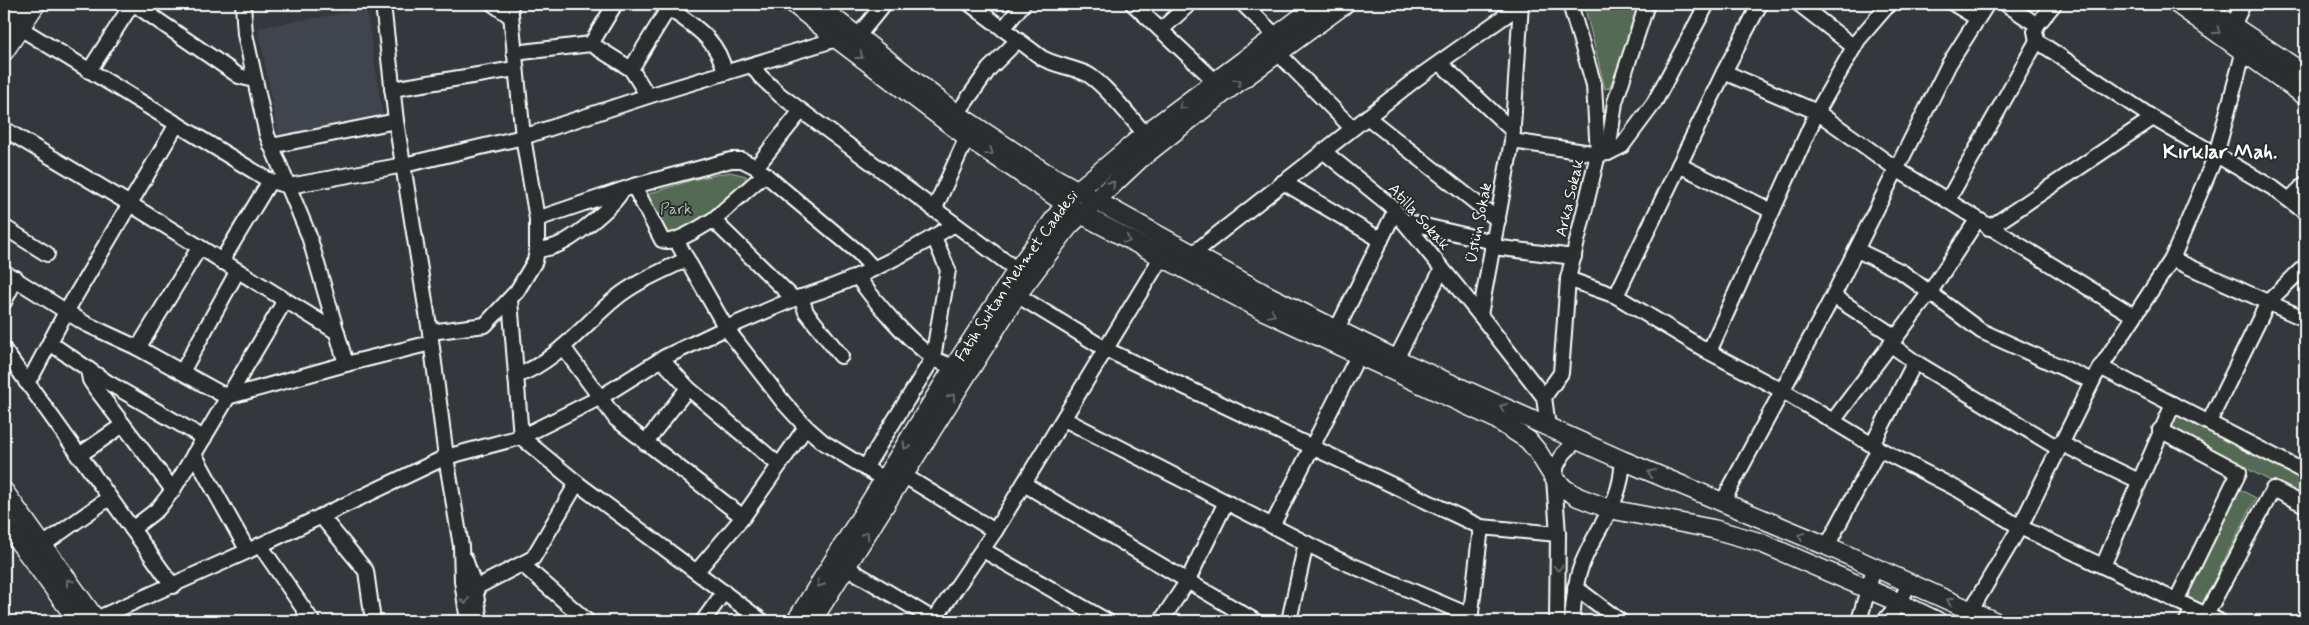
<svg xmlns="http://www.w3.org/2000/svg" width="2309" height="625" font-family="Mynerve,sans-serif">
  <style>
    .built { fill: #3f454d }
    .green { fill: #556a55; stroke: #aab4aa }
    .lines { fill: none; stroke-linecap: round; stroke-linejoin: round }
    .minor-casing { stroke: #fff; stroke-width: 18 }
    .major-casing { stroke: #fff; stroke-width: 21 }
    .minor { stroke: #2a2d2e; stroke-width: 14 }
    .major { stroke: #2a2d2e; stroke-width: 18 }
    .oneway { stroke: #6a6c6d }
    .labels { text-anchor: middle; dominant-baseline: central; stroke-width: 4; stroke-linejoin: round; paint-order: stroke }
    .street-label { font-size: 16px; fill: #fff; stroke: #2a2d2e }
    .park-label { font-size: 16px; fill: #b2bcb2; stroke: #2a2d2e }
    .district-label { font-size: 21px; font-weight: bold; fill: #fff; stroke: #2a2d2e }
  </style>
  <rect width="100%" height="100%" fill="#34383c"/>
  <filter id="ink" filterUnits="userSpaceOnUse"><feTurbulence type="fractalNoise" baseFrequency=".02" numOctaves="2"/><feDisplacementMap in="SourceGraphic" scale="10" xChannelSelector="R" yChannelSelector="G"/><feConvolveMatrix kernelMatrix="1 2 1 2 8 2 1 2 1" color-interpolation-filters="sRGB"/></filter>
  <g filter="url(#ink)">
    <g class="built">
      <path d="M366 9 383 116 279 138 258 28Z"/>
      <path d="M1573 588 1614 621H1569Z"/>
    </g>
    <g class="green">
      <path d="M1584 4H1632L1641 12 1609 88 1605 89Z"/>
      <path d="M730 172 746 176V186C720 206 697 231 662 235L642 196 692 180Z"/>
      <path d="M2179 413 2305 478V499L2167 427 2174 416Z"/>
      <path d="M2239 489 2256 498 2201 606 2184 597Z"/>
    </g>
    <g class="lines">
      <g class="minor-casing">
        <g id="minor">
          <path d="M134 4 239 76 254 80"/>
          <path d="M243 4 245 34 267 135 309 236 346 364"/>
          <path d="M383 4 396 121 430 332 446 457 461 546 462 581 468 621"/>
          <path d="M493 4 510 16"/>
          <path d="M663 4C690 24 718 37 725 73"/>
          <path d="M970 4 1042 58C1057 66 1072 67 1087 74 1104 83 1131 118 1145 134"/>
          <path d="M1133 4 1216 82"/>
          <path d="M1243 4 1276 36"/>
          <path d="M1521 4 1512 141 1480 315 1544 397 1548 427"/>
          <path d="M1799 4 1854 47"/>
          <path d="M1954 4 1977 18"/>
          <path d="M2006 4 2037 25 2035 31 2037 41 2153 118 2273 188 2305 212"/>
          <path d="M2037 25 2054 4"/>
          <path d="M2233 26 2243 4"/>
          <path d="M20 28 270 181 289 186 404 165 523 137 648 96 837 39 857 37 884 4"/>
          <path d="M1003 29 1023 4"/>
          <path d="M1161 30 1189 4"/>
          <path d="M591 44 615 4"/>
          <path d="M514 53 591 44 631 69 648 96"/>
          <path d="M1278 53 1352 128"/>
          <path d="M1440 63 1513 131"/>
          <path d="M753 66 760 76 780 95 1017 270"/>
          <path d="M631 69 671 4"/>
          <path d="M89 71 132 4"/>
          <path d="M1724 72 1817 112 1898 170 2134 316"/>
          <path d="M392 89 515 69"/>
          <path d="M801 111 756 167 859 253 873 268"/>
          <path d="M957 114 989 69 1018 40"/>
          <path d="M1367 117 1498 220"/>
          <path d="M4 129 130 204 337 332"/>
          <path d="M1512 141 1598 154 1608 153 1622 146 1654 103 1707 4"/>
          <path d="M271 146 396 121"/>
          <path d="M1323 151 1391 206 1480 315"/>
          <path d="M1608 153 1615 102 1647 4"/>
          <path d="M1679 165 1772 211"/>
          <path d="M765 174 713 220 794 299C845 286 909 253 953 225"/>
          <path d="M1283 182 1381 240"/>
          <path d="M634 186 662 240C674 246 702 226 713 220"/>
          <path d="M2290 199 2305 184"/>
          <path d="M1948 200 2037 41"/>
          <path d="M934 210 967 137"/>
          <path d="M537 219 634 186 731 160H742L756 167"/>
          <path d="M1403 221 1494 242"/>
          <path d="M4 227 47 254"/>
          <path d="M1989 228 2153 118"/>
          <path d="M676 240 726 328 784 403 806 427 823 442 885 480"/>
          <path d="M1493 247 1574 257"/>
          <path d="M537 250C547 249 555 247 564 242 577 235 616 205 622 190"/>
          <path d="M1857 250 1902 272 1981 331 2092 381"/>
          <path d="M1191 255 1416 79 1522 4"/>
          <path d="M2172 259 2305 319"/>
          <path d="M221 262 270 181"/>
          <path d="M4 272 86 324 138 348 227 397 346 364 431 343"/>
          <path d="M857 276C873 300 908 340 932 357 938 362 947 364 954 367"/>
          <path d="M1568 279 1616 296 1709 352 1783 391 1879 449 1959 490 2020 527 2219 621"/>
          <path d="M1017 295 1107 350 1481 527 1558 534"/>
          <path d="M1616 296 1724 72 1760 4"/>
          <path d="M1833 296 1896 337"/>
          <path d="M801 297 806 312 841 356"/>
          <path d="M510 300 521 437 577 483 762 621"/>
          <path d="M4 302 16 278"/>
          <path d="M1336 331 1395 211"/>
          <path d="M430 332 485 325 517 291 535 261 537 250V219L523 137 510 4"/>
          <path d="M50 343 107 382 204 438"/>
          <path d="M1890 344 1915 362 2058 448"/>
          <path d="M563 347 616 419 743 517"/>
          <path d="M138 348 199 248"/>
          <path d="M4 350 173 586"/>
          <path d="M1709 352 1817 112 1858 40 1889 4"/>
          <path d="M1396 359 1442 269"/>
          <path d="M662 360 688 388 779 465"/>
          <path d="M2100 367 2305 472"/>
          <path d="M88 369 90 380 96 389 173 490"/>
          <path d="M182 372 237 272"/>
          <path d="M516 376C557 361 584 324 616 298 637 281 663 271 687 259"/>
          <path d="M26 382 33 374 66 312 177 124"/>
          <path d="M1544 397 1561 373 1568 279 1598 154 1594 85 1570 4"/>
          <path d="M1064 419 1337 559 1471 616"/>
          <path d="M1833 421 1930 292 1977 220"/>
          <path d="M2209 422 2268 302 2305 266"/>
          <path d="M2160 430 2239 472 2176 601"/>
          <path d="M645 443 688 388"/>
          <path d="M2060 443 2139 481"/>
          <path d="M1872 445 1915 362"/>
          <path d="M194 454 248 551"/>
          <path d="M78 456 123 425"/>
          <path d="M865 468 933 358 948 270 934 237"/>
          <path d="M903 475 995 531 1161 258"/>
          <path d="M1024 484 1255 621"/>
          <path d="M1722 503 1833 296 1949 64 1987 4"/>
          <path d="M321 516 366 571 373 621"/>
          <path d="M1272 526 1358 356"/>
          <path d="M132 529 158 509 173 490 284 302"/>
          <path d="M43 545 109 498"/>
          <path d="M260 545 312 621"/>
          <path d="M1827 546 1879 449"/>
          <path d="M983 550 1107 621"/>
          <path d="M465 559 475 588 480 621"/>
          <path d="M523 565 587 621"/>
          <path d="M2103 566 2173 404"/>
          <path d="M846 567 936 621"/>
          <path d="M697 571 743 517 806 427"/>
          <path d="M1575 587 1620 621"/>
          <path d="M475 588 533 558 577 483"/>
          <path d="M1971 610 2020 527 2095 376 2172 259 2216 155 2244 50"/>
          <path d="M2206 615 2273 489 2305 505"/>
          <path d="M96 619 248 551 446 457 521 437 601 397 665 357 726 328 794 299"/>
          <path d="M934 620 995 531"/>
          <path d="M703 621 724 592"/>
          <path d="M1161 621 1187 582 1226 502"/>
          <path d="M1289 621 1306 543"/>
          <path d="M1470 621 1481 527"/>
          <path d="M1557 621 1558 534 1554 478 1557 465 1563 454 1577 440"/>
          <path d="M1572 621C1574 599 1575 578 1585 557 1599 525 1624 497 1622 460"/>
          <path d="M1859 621 1874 568"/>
          <path d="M1884 621 1900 603 1909 583"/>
          <path d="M2187 621 2193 609"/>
        </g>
      </g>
      <g class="major-casing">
        <g id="major">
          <path d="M794 4 837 39 967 137 1081 214 1260 309 1494 418 1528 440 1538 452 1554 478 1565 489 1578 497 1609 509 1713 529 1759 542 1900 603 1937 621"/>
          <path d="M816 4 957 114 1046 173 1263 293 1396 359 1622 460 1827 546 1994 621"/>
          <path d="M2177 4 2305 96"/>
          <path d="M2200 4 2305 74"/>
          <path d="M4 26 19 4"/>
          <path d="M4 52 36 4"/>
          <path d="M4 491 97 621"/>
          <path d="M4 522 78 621"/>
          <path id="s1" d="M796 621 954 367 1017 270 1071 196 1145 134 1319 4"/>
          <path d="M812 621 1017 295 1069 226 1140 159 1225 92 1345 4"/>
        </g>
      </g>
      <use href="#minor" class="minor"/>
      <use href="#major" class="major"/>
    </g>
    <defs><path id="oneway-chevron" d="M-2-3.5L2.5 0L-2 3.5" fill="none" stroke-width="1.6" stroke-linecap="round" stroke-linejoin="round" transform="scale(1.25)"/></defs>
    <g class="oneway">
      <use href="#oneway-chevron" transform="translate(2217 31) rotate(35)"/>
      <use href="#oneway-chevron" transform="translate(860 56) rotate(37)"/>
      <use href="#oneway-chevron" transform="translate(1238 82) rotate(-36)"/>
      <use href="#oneway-chevron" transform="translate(1182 106) rotate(144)"/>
      <use href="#oneway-chevron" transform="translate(990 152) rotate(34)"/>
      <use href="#oneway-chevron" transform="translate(1112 184) rotate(-45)"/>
      <use href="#oneway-chevron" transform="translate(1127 240) rotate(29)"/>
      <use href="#oneway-chevron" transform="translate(1272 314) rotate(26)"/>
      <use href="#oneway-chevron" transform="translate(952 397) rotate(-58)"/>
      <use href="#oneway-chevron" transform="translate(1503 407) rotate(-156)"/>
      <use href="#oneway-chevron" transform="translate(906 446) rotate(121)"/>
      <use href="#oneway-chevron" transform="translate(1651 473) rotate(-157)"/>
      <use href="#oneway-chevron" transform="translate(866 535) rotate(-58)"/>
      <use href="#oneway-chevron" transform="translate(1801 536) rotate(-158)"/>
      <use href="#oneway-chevron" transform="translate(1558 568) rotate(90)"/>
      <use href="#oneway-chevron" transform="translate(69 582) rotate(-126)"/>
      <use href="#oneway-chevron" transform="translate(820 584) rotate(122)"/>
      <use href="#oneway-chevron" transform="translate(465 601) rotate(81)"/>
      <use href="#oneway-chevron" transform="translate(1950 601) rotate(-157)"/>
    </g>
  </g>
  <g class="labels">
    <g class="street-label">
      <text transform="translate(1570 198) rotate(-77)">Arka Sokak</text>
      <text transform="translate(1419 217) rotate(48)">Atilla Sokak</text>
      <text transform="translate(1479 223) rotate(-79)">Üstün Sokak</text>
      <text stroke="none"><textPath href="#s1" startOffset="410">Fatih Sultan Mehmet Caddesi</textPath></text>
    </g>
    <g class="park-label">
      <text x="676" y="209">Park</text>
    </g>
    <g class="district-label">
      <text x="2220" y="152">Kırklar Mah.</text>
    </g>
  </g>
  <rect width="2309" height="625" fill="none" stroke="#2a2d2e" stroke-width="20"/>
  <rect x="10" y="10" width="2289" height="605" fill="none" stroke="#fff" stroke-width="2" filter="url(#ink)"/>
</svg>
